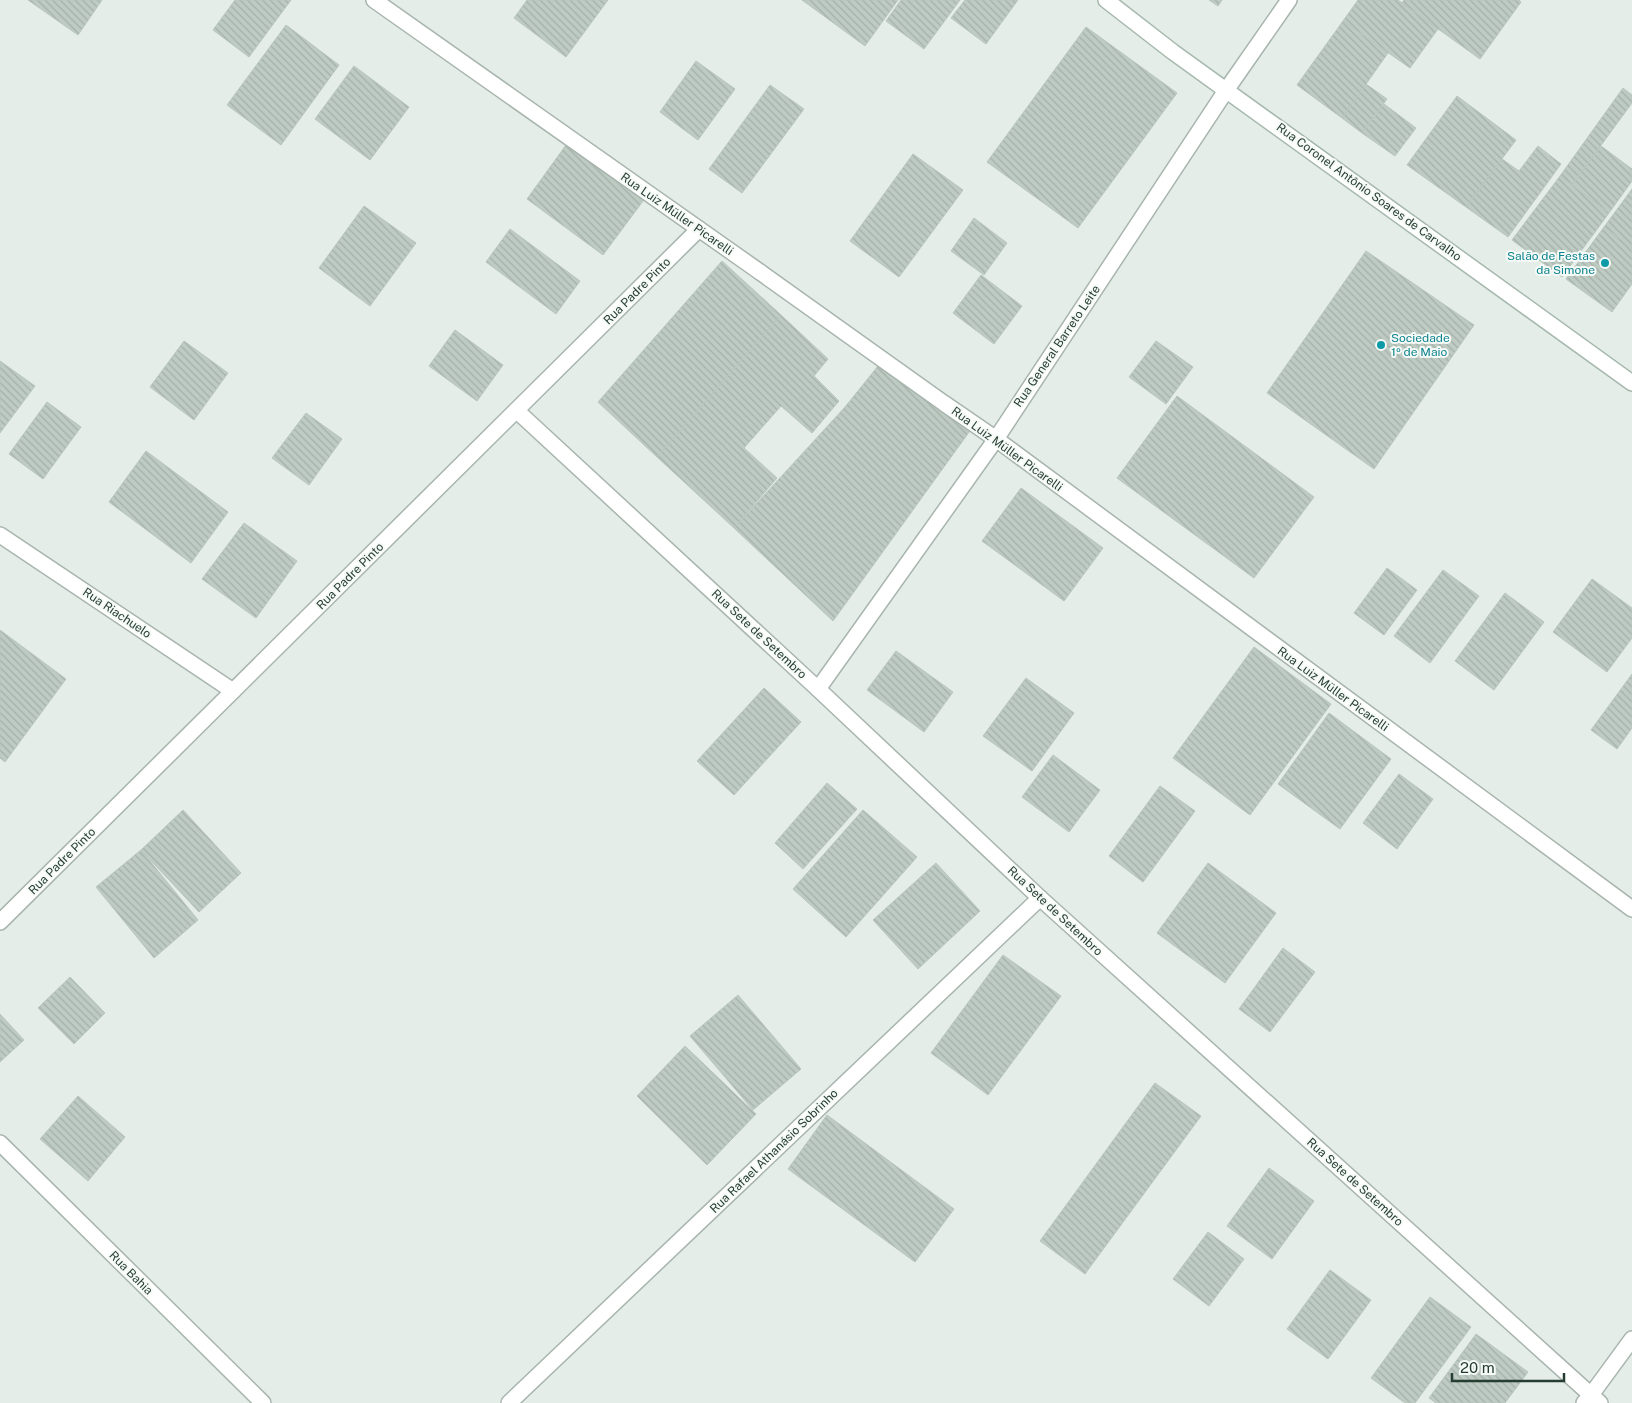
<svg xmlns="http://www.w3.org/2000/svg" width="1632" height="1403" font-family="'Public Sans',sans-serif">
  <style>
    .building { fill: url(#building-back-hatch); stroke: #b8c6be }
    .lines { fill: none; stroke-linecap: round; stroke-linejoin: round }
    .pedestrian-casing { stroke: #a8b5ae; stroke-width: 18 }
    .minor-casing { stroke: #a8b5ae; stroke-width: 18 }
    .tertiary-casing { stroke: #a8b5ae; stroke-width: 18 }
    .secondary-casing { stroke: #a5b8ad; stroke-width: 18 }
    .pedestrian { stroke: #fff; stroke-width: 15 }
    .minor { stroke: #fff; stroke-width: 15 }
    .tertiary { stroke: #fff; stroke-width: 15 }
    .secondary { stroke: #fff; stroke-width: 15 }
    .culture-dot { fill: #0f9aa8; stroke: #f6faf7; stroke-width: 2 }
    .labels { text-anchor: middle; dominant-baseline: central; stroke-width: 4; stroke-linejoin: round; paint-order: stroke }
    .street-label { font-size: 12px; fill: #263e32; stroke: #f6faf7 }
    .culture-label { font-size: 12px; fill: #0d838f; stroke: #f6faf7; text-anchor: end }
  </style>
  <defs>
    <pattern id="building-back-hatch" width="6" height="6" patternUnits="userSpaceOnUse" patternTransform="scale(1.25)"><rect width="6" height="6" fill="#becbc3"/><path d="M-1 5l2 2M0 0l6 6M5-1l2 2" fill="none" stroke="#a3afa8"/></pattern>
  </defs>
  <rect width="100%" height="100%" fill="#e5ede8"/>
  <g class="building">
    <path d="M28 0H102L78 35Z"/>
    <path d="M235 0H291L249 57 213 30Z"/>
    <path d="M527 0H608L566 57 514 18Z"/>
    <path d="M802 0H898L865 46Z"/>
    <path d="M901 0H960L924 49 886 21Z"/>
    <path d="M965 0H1018L986 44 951 18Z"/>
    <path d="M1209 0H1222L1218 6Z"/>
    <path d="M1358 0H1398L1438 29 1410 68 1343 21Z"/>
    <path d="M1404 0H1519L1521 2 1480 59 1402 3Z"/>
    <path d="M1343 21 1388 53 1342 118 1297 85Z"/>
    <path d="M286 25 339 65 281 145 227 105Z"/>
    <path d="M1086 27 1177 93 1078 228 987 162Z"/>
    <path d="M696 61 735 89 698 140 660 112Z"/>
    <path d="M354 66 409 107 370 160 315 119Z"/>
    <path d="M1366 84 1387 99 1362 133 1342 118Z"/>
    <path d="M770 85 804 109 742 193 709 169Z"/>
    <path d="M1623 88 1632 95V103L1572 185 1560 176Z"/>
    <path d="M1457 96 1516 140 1466 207 1407 165Z"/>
    <path d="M1384 104 1416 128 1395 156 1362 133Z"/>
    <path d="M566 145 643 201 603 255 527 199Z"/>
    <path d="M1538 146 1561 164 1508 237 1466 207 1502 159 1519 171Z"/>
    <path d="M1601 146 1632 169V181L1609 213 1572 185Z"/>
    <path d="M913 154 963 190 899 277 850 241Z"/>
    <path d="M1560 176 1609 213 1562 277 1512 240Z"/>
    <path d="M1632 189V248L1604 227Z"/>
    <path d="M364 206 416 243 370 306 319 268Z"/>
    <path d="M974 218 1007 243 984 275 951 251Z"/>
    <path d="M1604 227 1632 248V284L1612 312 1566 279Z"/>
    <path d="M510 229 580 281 556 314 486 262Z"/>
    <path d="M1366 251 1474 325 1374 469 1267 393Z"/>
    <path d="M722 261 781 315 657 457 598 402Z"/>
    <path d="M981 275 1022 306 994 344 953 313Z"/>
    <path d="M781 315 828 359 814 376 839 401 812 433 781 406 744 448 777 478 734 528 657 457Z"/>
    <path d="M455 330 503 365 477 401 429 366Z"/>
    <path d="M184 341 228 373 194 420 150 387Z"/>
    <path d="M1156 341 1193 367 1166 404 1129 377Z"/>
    <path d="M0 361 35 386 0 433Z"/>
    <path d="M882 361 972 428 833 621 734 528 845 407Z"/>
    <path d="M1177 396 1314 497 1254 578 1117 478Z"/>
    <path d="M47 402 81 427 43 479 9 454Z"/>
    <path d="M306 413 342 439 309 485 272 458Z"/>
    <path d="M146 451 228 512 191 563 109 502Z"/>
    <path d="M1021 488 1103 548 1064 601 982 541Z"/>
    <path d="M244 523 297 561 256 618 202 579Z"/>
    <path d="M1387 568 1417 590 1384 635 1354 613Z"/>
    <path d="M1443 570 1479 596 1430 663 1394 636Z"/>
    <path d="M1592 579 1632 608V638L1607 672 1553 632Z"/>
    <path d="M1505 593 1544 622 1494 690 1455 661Z"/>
    <path d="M0 630 66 679 5 762 0 758Z"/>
    <path d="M1254 647 1331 704 1250 815 1173 758Z"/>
    <path d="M896 651 953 692 924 732 867 690Z"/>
    <path d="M1632 674V728L1617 749 1591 730Z"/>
    <path d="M1026 678 1074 713 1032 771 983 736Z"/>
    <path d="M764 688 801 722 734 795 697 761Z"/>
    <path d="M1329 713 1391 759 1340 829 1278 784Z"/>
    <path d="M1053 755 1100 790 1069 832 1022 797Z"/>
    <path d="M1399 774 1433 799 1397 849 1363 823Z"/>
    <path d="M827 783 857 809 803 869 775 843Z"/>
    <path d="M1160 786 1195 811 1143 882 1109 856Z"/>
    <path d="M183 810 241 873 199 912 141 850Z"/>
    <path d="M863 810 917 857 846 937 793 889Z"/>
    <path d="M141 850 198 920 154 958 96 887Z"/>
    <path d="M936 863 980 911 918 969 873 920Z"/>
    <path d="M1208 863 1276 913 1225 983 1157 933Z"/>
    <path d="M1283 948 1315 972 1270 1032 1239 1009Z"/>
    <path d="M1003 955 1061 996 988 1095 931 1053Z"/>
    <path d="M70 977 105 1013 74 1044 38 1008Z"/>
    <path d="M738 995 801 1069 753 1110 690 1036Z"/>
    <path d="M0 1014 24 1040 0 1062Z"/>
    <path d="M685 1046 756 1114 707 1165 637 1096Z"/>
    <path d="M1155 1083 1201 1116 1085 1274 1040 1241Z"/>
    <path d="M78 1096 125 1137 88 1181 40 1139Z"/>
    <path d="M827 1115 954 1209 915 1262 788 1169Z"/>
    <path d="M1269 1168 1314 1201 1272 1259 1227 1226Z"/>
    <path d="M1208 1232 1244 1259 1209 1306 1173 1279Z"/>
    <path d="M1330 1270 1371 1300 1328 1359 1287 1329Z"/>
    <path d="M1430 1297 1471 1327 1415 1403H1405L1371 1378Z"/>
    <path d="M1476 1334 1528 1372 1505 1403H1436L1429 1398Z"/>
  </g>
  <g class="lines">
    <g class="pedestrian-casing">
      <path id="pedestrian" d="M760 272 945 404"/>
    </g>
    <g class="minor-casing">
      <g id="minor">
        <path d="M374 0 760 272"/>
        <path d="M945 404 996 439 1632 909"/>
        <path d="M517 411 818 689"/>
        <path d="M0 535 233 691"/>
        <path d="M0 922 699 229"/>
        <path d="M0 1143 263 1403"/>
        <path d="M1584 1403 1591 1395 1600 1403"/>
      </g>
    </g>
    <g class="tertiary-casing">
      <g id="tertiary">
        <path d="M1289 0 1227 89 996 439 818 689 1040 898 1591 1395 1632 1339"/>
        <path d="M509 1403 1040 898"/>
      </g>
    </g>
    <g class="secondary-casing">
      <path id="secondary" d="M1106 0 1173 52 1632 383"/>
    </g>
    <use href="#pedestrian" class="pedestrian"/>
    <use href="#minor" class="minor"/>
    <use href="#tertiary" class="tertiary"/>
    <use href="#secondary" class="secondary"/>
  </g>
  <g class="culture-dot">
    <circle cx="1605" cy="263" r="5"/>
    <circle cx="1381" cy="345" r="5"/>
  </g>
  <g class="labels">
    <g class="street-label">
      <text transform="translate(1369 192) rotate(36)">Rua Coronel Antônio Soares de Carvalho</text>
      <text transform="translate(677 214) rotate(35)">Rua Luiz Müller Picarelli</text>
      <text transform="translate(637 291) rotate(-45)">Rua Padre Pinto</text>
      <text transform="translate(1057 346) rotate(-56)">Rua General Barreto Leite</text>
      <text transform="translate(1007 449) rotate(36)">Rua Luiz Müller Picarelli</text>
      <text transform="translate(350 576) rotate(-45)">Rua Padre Pinto</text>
      <text transform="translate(117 613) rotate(34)">Rua Riachuelo</text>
      <text transform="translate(759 634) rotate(43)">Rua Sete de Setembro</text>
      <text transform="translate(1333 689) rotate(36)">Rua Luiz Müller Picarelli</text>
      <text transform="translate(62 861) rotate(-45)">Rua Padre Pinto</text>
      <text transform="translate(1055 911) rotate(43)">Rua Sete de Setembro</text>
      <text transform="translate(774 1151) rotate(-44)">Rua Rafael Athanásio Sobrinho</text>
      <text transform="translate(1355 1182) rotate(42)">Rua Sete de Setembro</text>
      <text transform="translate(131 1273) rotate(45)">Rua Bahia</text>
    </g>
    <g class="culture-label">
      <text x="1595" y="256">Salão de Festas<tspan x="1595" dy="14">da Simone</tspan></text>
      <text x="1391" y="338" text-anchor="start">Sociedade<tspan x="1391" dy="14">1º de Maio</tspan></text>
    </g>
  </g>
  <path d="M1452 1373v8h112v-8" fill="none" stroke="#263e32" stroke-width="2.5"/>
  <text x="1460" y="1373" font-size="15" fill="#263e32" stroke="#f6faf7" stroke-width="4" paint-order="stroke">20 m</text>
</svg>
